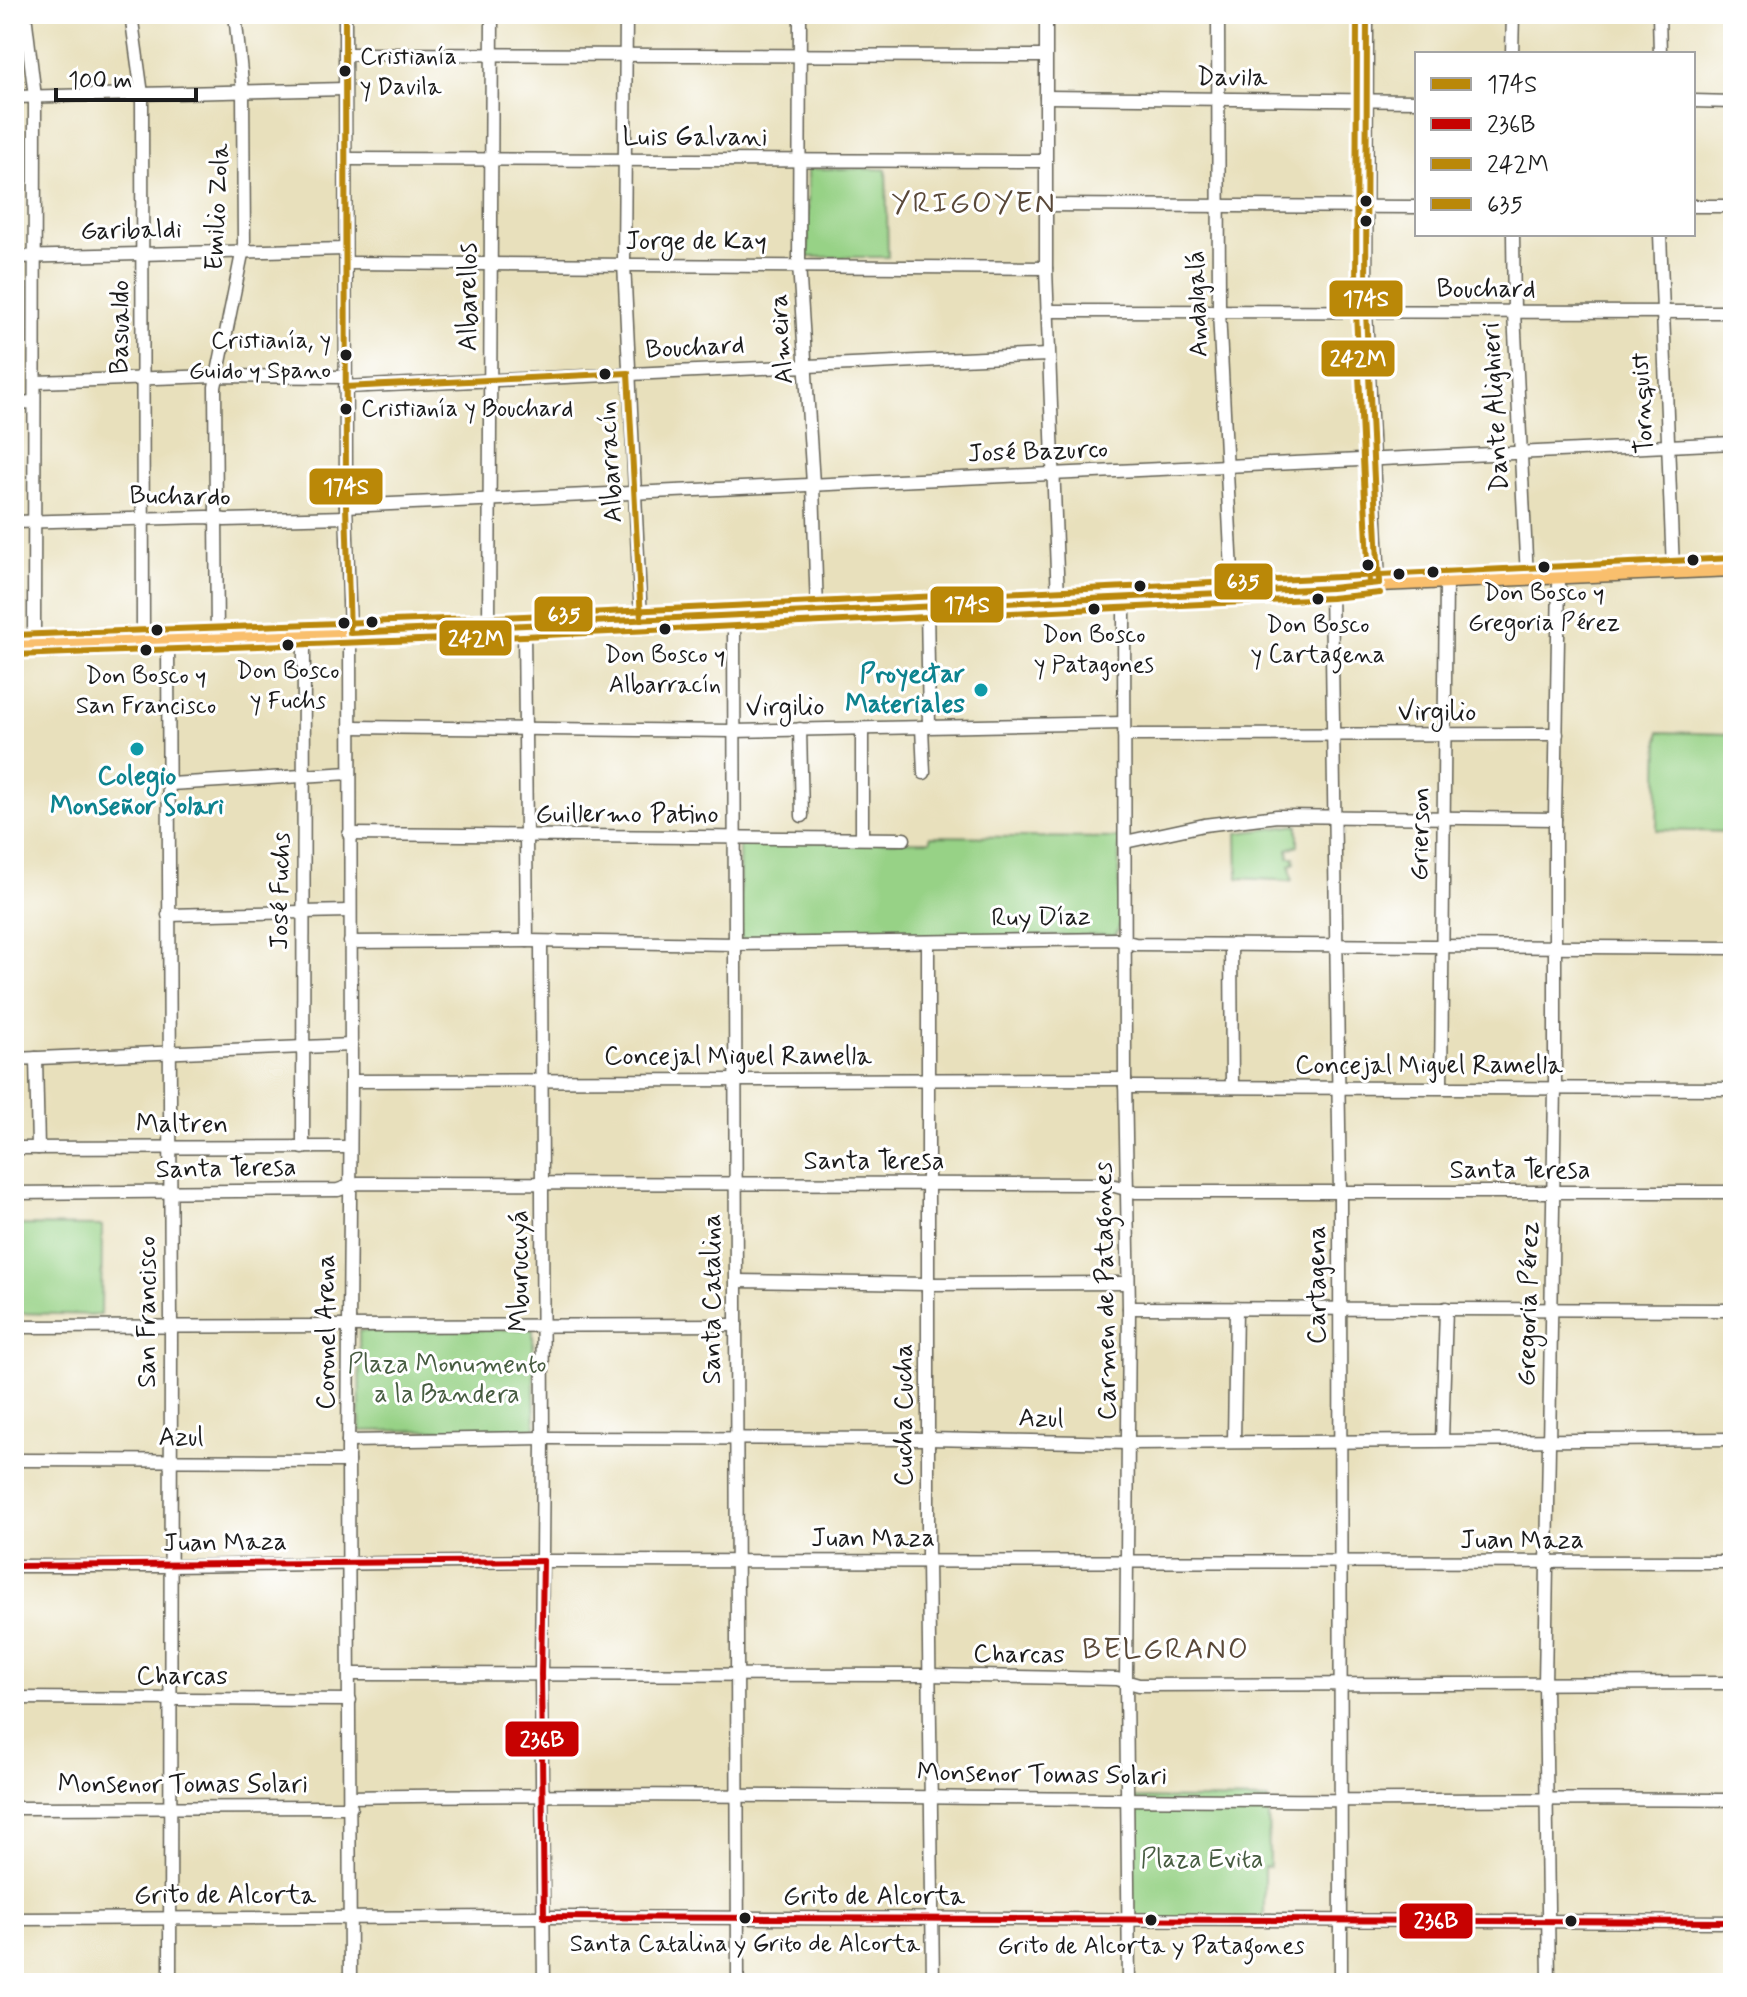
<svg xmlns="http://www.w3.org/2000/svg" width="1747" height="1997" font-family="Mynerve,sans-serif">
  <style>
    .green { fill: #97d286; stroke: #5a7751; stroke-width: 2 }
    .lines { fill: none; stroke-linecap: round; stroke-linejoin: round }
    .minor-casing { stroke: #636154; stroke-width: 15 }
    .major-casing { stroke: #636154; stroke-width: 19 }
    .minor { stroke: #fff; stroke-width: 12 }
    .major { stroke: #f9bf6d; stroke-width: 16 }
    .bus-1-casing { stroke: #fff; stroke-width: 12 }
    .bus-2-casing { stroke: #fff; stroke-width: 12 }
    .bus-3-casing { stroke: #fff; stroke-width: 12 }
    .bus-4-casing { stroke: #fff; stroke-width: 12 }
    .bus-1 { stroke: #ba8808; stroke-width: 6 }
    .bus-2 { stroke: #c70201; stroke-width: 6 }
    .bus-3 { stroke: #ba8808; stroke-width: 6 }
    .bus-4 { stroke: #ba8808; stroke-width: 6 }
    .bus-dot { fill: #1c1c1c; stroke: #fff; stroke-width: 3 }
    .culture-dot { fill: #0f9aa8; stroke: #fff; stroke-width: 3 }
    .labels { text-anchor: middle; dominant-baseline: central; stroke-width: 6; stroke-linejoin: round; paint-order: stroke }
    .bus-label { font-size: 24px; fill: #1c1c1c; stroke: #fff }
    .street-label { font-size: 26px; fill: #1c1c1c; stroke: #fff }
    .culture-label { font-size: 26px; font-weight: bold; fill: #0d838f; stroke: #fff; text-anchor: end }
    .park-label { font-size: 26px; fill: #475c41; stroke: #fff }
    .quarter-label { font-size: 30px; letter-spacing: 2px; fill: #594838; stroke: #fff }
    .line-badge { stroke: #fff; stroke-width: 3 }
    .badge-label { font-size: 22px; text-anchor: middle; font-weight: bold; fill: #fff }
  </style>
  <rect width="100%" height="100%" fill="#fff"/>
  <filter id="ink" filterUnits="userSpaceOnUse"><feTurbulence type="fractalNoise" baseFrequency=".0125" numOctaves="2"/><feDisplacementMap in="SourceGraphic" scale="16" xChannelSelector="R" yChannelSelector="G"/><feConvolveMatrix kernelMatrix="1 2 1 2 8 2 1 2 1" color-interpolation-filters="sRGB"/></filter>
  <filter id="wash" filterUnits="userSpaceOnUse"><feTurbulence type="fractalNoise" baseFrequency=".006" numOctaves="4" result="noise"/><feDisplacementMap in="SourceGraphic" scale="32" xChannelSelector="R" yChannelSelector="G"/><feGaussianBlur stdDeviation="1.8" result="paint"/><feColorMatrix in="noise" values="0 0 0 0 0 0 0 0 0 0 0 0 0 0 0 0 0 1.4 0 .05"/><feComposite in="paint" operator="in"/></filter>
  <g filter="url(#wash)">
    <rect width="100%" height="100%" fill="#e8e0bc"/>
    <g class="green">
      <path d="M808 169H886L888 257H808Z"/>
      <path d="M1659 732 1732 734 1730 832 1657 830Z"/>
      <path d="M1298 825V845L1288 849 1289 857H1294L1295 863 1290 865 1292 881 1238 878 1237 833Z"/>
      <path d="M930 836 1119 838V928L1115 935 743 940 740 937 739 847 744 842 930 841Z"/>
      <path d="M14 1225 102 1226 101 1315 14 1313Z"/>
      <path d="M533 1329 535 1429 360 1431 359 1331Z"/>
      <path d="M1129 1798 1268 1800 1269 1867H1264V1920L1130 1921Z"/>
    </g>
  </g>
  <g filter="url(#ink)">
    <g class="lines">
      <g class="minor-casing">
        <g id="minor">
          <path d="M25 14 35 97 34 644"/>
          <path d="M131 14 142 94 143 641"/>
          <path d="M345 14 346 506 350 633 351 1081 348 1450 350 1983"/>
          <path d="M626 14 624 263 641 620"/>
          <path d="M800 14 799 264 813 484 817 612"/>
          <path d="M1046 14V268L1058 600"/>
          <path d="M1218 14 1219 311 1233 593"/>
          <path d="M1367 14 1366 312 1379 583"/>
          <path d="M1659 14 1660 54"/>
          <path d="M345 54 1045 56"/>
          <path d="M1512 54 1513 14"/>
          <path d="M14 97 344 89"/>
          <path d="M1046 97 1417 101"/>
          <path d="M1693 101 1733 102"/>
          <path d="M346 159 1044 161"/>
          <path d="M1045 205 1417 207"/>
          <path d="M1693 206H1733"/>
          <path d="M1513 234 1514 312 1527 578"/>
          <path d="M1660 234 1673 570"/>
          <path d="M14 257 345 249"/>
          <path d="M346 263 1046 268"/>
          <path d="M1047 311 1733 312"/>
          <path d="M36 382 215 376 345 377"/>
          <path d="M345 387 1048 355"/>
          <path d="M14 403 34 402"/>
          <path d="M346 506 1733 443"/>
          <path d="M14 522 207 517 225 520 346 517"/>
          <path d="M1331 588 1340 1193 1341 1983"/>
          <path d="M1124 598 1125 1079 1129 1308 1126 1682 1129 1983"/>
          <path d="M927 607 929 726"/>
          <path d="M734 616 738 1983"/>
          <path d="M524 626 527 941"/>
          <path d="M489 627 492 14"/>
          <path d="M217 639 215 387 244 244 243 92 235 14"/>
          <path d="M168 641 171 1327 170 1983"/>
          <path d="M350 727 732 731 1123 723"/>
          <path d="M922 727 924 773"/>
          <path d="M800 729 802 816"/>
          <path d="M1124 735 1557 734"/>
          <path d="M170 784 350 773"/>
          <path d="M349 834 904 839"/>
          <path d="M862 838V729"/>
          <path d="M1125 842 1204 825 1277 816 1555 819"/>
          <path d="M168 915 349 911"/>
          <path d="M350 942 527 941 736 944 1116 939 1135 944 1733 948"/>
          <path d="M541 942 543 1438 541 1674 544 1983"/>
          <path d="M928 942V1560L933 1983"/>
          <path d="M1231 945 1232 1087"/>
          <path d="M36 1058 38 1148"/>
          <path d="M14 1059 351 1045"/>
          <path d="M351 1081 1125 1079"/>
          <path d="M1125 1087 1733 1089"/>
          <path d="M1441 1087 1446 581"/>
          <path d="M14 1148 350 1147"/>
          <path d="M303 1148 304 636"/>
          <path d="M14 1193 338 1190 358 1183 1108 1184 1136 1192H1733"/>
          <path d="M737 1281 927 1284 1128 1283"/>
          <path d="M1129 1308 1733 1310"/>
          <path d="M14 1327 736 1325"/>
          <path d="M1442 1440 1446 1308"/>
          <path d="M348 1441 543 1438 927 1439 1129 1443 1733 1439"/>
          <path d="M1234 1441 1236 1308"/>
          <path d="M14 1460 348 1461"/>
          <path d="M14 1566H169L543 1561 1733 1562"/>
          <path d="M351 1674 929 1675 1117 1679 1139 1685 1733 1683"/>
          <path d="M14 1698 350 1700"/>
          <path d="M351 1797C657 1792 962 1799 1268 1800 1423 1801 1578 1798 1733 1800"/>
          <path d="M14 1808 351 1807"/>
          <path d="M14 1919 544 1917 1733 1922"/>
          <path d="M1549 1983 1545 1684 1555 1088V819L1559 577"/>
        </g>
      </g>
      <g class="major-casing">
        <path id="major" d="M14 645 524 626 1331 588 1379 583 1733 568"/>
      </g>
      <use href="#minor" class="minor"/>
      <use href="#major" class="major"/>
      <g class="bus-1-casing">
        <g id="bus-1">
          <path d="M345 14 346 506 350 633 1331 588 1379 583"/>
          <path d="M1367 14 1366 312 1379 583"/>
          <path d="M345 387 628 373 641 620"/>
        </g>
      </g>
      <g class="bus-2-casing">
        <g id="bus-2">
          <path d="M543 1561 541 1674 544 1917"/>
          <path d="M14 1566 543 1561"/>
          <path d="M544 1917 1733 1922"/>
        </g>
      </g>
      <g class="bus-3-casing">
        <g id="bus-3">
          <path d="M1357 14 1356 312 1369 583"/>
          <path d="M14 655 524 636 1331 598 1380 593"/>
        </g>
      </g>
      <g class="bus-4-casing">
        <path id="bus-4" d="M14 635 524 616 1733 558"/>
      </g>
      <use href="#bus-1" class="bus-1"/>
      <use href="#bus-2" class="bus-2"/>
      <use href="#bus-3" class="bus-3"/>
      <use href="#bus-4" class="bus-4"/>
    </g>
  </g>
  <g class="bus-dot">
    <circle cx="345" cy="71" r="7"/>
    <circle cx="1366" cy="201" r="7"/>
    <circle cx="1366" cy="221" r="7"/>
    <circle cx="346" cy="355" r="7"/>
    <circle cx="605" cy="374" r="7"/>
    <circle cx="346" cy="409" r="7"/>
    <circle cx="1693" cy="560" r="7"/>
    <circle cx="1368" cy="565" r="7"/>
    <circle cx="1544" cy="567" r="7"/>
    <circle cx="1433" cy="572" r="7"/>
    <circle cx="1399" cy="574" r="7"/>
    <circle cx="1140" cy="586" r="7"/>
    <circle cx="1318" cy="599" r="7"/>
    <circle cx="1094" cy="609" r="7"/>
    <circle cx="372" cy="622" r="7"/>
    <circle cx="344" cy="623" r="7"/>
    <circle cx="665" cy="629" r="7"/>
    <circle cx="157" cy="630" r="7"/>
    <circle cx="288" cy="645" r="7"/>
    <circle cx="146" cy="650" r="7"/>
    <circle cx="745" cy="1918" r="7"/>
    <circle cx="1151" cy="1920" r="7"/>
    <circle cx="1571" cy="1921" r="7"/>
  </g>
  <g class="culture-dot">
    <circle cx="981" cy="690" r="8"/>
    <circle cx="137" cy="749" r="8"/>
  </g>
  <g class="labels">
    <g class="bus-label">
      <text x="360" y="57" text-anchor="start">Cristianía<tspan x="360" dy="30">y Davila</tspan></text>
      <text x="331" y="341" text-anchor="end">Cristianía, y<tspan x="331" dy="30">Guido y Spano</tspan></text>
      <text x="361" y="409" text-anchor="start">Cristianía y Bouchard</text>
      <text x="1544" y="593">Don Bosco y<tspan x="1544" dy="30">Gregoria Pérez</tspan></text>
      <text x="1318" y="625">Don Bosco<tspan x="1318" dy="30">y Cartagena</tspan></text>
      <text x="1094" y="635">Don Bosco<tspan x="1094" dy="30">y Patagones</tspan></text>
      <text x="665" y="655">Don Bosco y<tspan x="665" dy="30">Albarracín</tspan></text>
      <text x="288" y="671">Don Bosco<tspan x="288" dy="30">y Fuchs</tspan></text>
      <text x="146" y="676">Don Bosco y<tspan x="146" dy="30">San Francisco</tspan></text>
      <text x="745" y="1944">Santa Catalina y Grito de Alcorta</text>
      <text x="1151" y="1946">Grito de Alcorta y Patagones</text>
    </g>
    <g class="street-label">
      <text transform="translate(1232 78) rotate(1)">Davila</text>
      <text x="695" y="138">Luis Galvani</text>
      <text transform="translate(218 207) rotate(-87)">Emilio Zola</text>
      <text transform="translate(131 231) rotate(-1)">Garibaldi</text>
      <text x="696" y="242">Jorge de Kay</text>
      <text x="1486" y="290">Bouchard</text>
      <text transform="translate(469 297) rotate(-90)">Albarellos</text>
      <text transform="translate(1198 304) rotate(-92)">Andalgalá</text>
      <text transform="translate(121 327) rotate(-90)">Basualdo</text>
      <text transform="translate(782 339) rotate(-94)">Almeira</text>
      <text transform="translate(695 348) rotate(-3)">Bouchard</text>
      <text transform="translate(1643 403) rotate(-93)">Tornquist</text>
      <text transform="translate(1496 407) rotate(-93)">Dante Alighieri</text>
      <text transform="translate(1038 452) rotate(-2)">José Bazurco</text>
      <text transform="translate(611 462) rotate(-93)">Albarracín</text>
      <text transform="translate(180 497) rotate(1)">Buchardo</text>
      <text transform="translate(785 708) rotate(-1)">Virgilio</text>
      <text x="1437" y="713">Virgilio</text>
      <text x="627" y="815">Guillermo Patino</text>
      <text transform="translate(1421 834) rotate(-89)">Grierson</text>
      <text transform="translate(281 891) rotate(-89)">José Fuchs</text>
      <text transform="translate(1041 918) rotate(-1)">Ruy Díaz</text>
      <text x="738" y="1057">Concejal Miguel Ramella</text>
      <text x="1429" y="1066">Concejal Miguel Ramella</text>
      <text x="182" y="1125">Maltren</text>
      <text x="874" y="1162">Santa Teresa</text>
      <text transform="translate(226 1169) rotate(-1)">Santa Teresa</text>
      <text x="1520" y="1171">Santa Teresa</text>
      <text transform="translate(520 1271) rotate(-90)">Mburucuyá</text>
      <text transform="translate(1318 1285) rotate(-90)">Cartagena</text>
      <text transform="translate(1106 1291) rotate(-91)">Carmen de Patagones</text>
      <text transform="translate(713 1299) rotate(-90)">Santa Catalina</text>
      <text transform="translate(1529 1304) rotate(-89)">Gregoria Pérez</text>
      <text transform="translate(148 1312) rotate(-90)">San Francisco</text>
      <text transform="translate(327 1332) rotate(-90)">Coronel Arena</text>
      <text transform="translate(905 1415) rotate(-90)">Cucha Cucha</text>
      <text transform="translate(1041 1419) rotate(1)">Azul</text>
      <text x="181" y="1438">Azul</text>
      <text x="873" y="1539">Juan Maza</text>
      <text x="1522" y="1541">Juan Maza</text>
      <text transform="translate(225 1543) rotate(-1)">Juan Maza</text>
      <text transform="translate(1019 1655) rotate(1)">Charcas</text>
      <text x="182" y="1677">Charcas</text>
      <text transform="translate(1042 1775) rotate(1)">Monsenor Tomas Solari</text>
      <text x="183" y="1785">Monsenor Tomas Solari</text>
      <text x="225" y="1896">Grito de Alcorta</text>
      <text x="874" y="1897">Grito de Alcorta</text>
    </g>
    <g class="culture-label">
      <text x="965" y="675">Proyectar<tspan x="965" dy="30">Materiales</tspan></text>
      <text x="137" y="777" text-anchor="middle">Colegio<tspan x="137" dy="30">Monseñor Solari</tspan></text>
    </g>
    <g class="park-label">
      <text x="447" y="1365">Plaza Monumento<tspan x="447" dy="30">a la Bandera</tspan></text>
      <text x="1202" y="1860">Plaza Evita</text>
    </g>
    <g class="quarter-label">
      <text x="974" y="203">YRIGOYEN</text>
      <text x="1166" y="1649">BELGRANO</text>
    </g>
  </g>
  <g class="line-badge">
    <rect x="1328" y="279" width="76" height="39" rx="8" fill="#ba8808"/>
    <rect x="1320" y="339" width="76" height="39" rx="8" fill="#ba8808"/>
    <rect x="308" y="467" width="76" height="39" rx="8" fill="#ba8808"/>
    <rect x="1213" y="562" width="61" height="39" rx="8" fill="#ba8808"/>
    <rect x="929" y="585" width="76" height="39" rx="8" fill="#ba8808"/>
    <rect x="533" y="595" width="61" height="38" rx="8" fill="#ba8808"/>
    <rect x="438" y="619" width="75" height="38" rx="8" fill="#ba8808"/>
    <rect x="504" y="1720" width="76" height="38" rx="8" fill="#c70201"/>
    <rect x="1398" y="1902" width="76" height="38" rx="8" fill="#c70201"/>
  </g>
  <g class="badge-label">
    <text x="1366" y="306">174S</text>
    <text x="1358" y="366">242M</text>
    <text x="346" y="494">174S</text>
    <text x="1243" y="589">635</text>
    <text x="967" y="612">174S</text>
    <text x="564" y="622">635</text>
    <text x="476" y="646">242M</text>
    <text x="542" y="1747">236B</text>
    <text x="1436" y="1928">236B</text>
  </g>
  <rect width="1747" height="1997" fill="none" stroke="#fff" stroke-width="48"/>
  <rect x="1415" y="52" width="280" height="184" fill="#ffffff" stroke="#a4a4a4" stroke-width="2"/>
  <rect x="1431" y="78" width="40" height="12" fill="#ba8808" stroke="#a4a4a4" stroke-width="2"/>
  <text x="1487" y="92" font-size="24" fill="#1c1c1c">174S</text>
  <rect x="1431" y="118" width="40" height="12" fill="#c70201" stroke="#a4a4a4" stroke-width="2"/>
  <text x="1487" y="132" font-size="24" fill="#1c1c1c">236B</text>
  <rect x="1431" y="158" width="40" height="12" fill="#ba8808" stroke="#a4a4a4" stroke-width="2"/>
  <text x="1487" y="172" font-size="24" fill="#1c1c1c">242M</text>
  <rect x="1431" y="198" width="40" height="12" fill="#ba8808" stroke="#a4a4a4" stroke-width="2"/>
  <text x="1487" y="212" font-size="24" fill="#1c1c1c">635</text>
  <path d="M56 88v12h140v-12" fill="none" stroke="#1c1c1c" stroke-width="4"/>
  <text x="68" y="88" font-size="24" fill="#1c1c1c" stroke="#ffffff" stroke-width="6" paint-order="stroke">100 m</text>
</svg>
